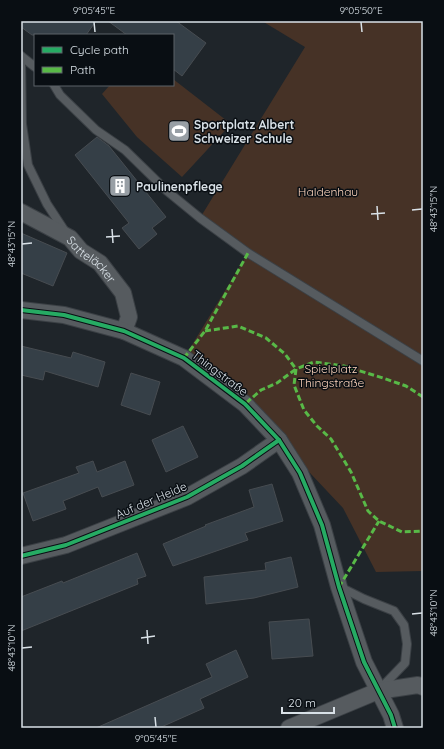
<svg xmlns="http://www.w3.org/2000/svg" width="444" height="749" font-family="Quicksand,sans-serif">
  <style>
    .green { fill: #463226 }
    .building { fill: #353f47; stroke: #474c51 }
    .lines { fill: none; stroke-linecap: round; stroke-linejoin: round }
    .service-casing { stroke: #3b4045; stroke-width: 10 }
    .minor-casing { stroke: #3b4045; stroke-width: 18 }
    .service { stroke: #565b5f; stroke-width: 8 }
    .minor { stroke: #565b5f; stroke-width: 16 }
    .quiet { stroke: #58b947; stroke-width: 3; stroke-dasharray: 6 3; stroke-linecap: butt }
    .cycleway-casing { stroke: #090e13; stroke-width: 6 }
    .cycleway { stroke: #26ab63; stroke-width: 4 }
    .ticks { fill: none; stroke: #d9e1e7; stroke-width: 1.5 }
    .labels { text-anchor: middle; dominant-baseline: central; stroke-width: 3; stroke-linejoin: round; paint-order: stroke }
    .poi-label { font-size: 12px; font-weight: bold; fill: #d9e1e7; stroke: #090e13; text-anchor: start }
    .park-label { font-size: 12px; fill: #fed5bd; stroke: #090e13 }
    .street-label { font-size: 12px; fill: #d9e1e7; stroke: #090e13 }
    .neatline { fill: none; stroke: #d9e1e7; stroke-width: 1.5 }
    .ticks-label { font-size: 10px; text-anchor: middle; fill: #d9e1e7 }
  </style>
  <rect width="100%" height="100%" fill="#1f252a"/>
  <g class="green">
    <path d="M262 21H423V571L376 572 343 508 245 404 184 358 248 253 200 218 305 47Z"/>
    <path d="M173 79 231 124 182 177 137 137 102 94 110 85H173Z"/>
  </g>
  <g class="building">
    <path d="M21 21H96L86 35H32L21 27Z"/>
    <path d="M108 21H176L206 43 182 76 173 69V35H127Z"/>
    <path d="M97 137 109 146 166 217 152 228 157 234 139 249 122 228 129 223 75 155Z"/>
    <path d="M21 233 67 253 53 286 21 273Z"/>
    <path d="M21 346 71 358 73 352 105 362 98 387 45 371 43 380 21 375Z"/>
    <path d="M131 373 160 382 150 415 121 405Z"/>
    <path d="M183 426 198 457 166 472 152 440Z"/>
    <path d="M93 461 97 472 125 461 134 485 102 497 98 487 63 501 66 509 33 521 23 493 79 473 76 467Z"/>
    <path d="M272 484 283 521 245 533 248 540 173 566 163 544 206 526 205 525 254 507 249 490Z"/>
    <path d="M137 553 146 576 137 579 138 584 21 631V597L62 581 63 583Z"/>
    <path d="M291 557 298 587 254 598 206 604 204 577 266 570 265 563Z"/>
    <path d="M309 619 313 656 272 659 269 622Z"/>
    <path d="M236 650 248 677 200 699 204 708 159 728H96L212 677 206 664Z"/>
  </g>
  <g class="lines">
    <g class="service-casing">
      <g id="service">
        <path d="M21 56 22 124 28 165 47 204 66 233"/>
        <path d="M21 56 35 67"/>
        <path d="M54 85 60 95 96 130 125 150 167 191 200 218 248 253 423 361"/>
        <path d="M340 587 364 599 394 611 404 625 407 644 405 663 380 689"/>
      </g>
    </g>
    <g class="minor-casing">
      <g id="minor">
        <path id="s1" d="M21 212 70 238 81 251 100 263 123 293 129 317 124 331"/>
        <path d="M21 310 64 315 124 331 184 358 245 404 279 440 300 473 322 525 339 587 364 662 391 715 395 728"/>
        <path d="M21 556 66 545 187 497 242 466 279 440"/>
        <path d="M289 728 378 691 418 685 423 687"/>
      </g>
    </g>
    <use href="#service" class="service"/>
    <use href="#minor" class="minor"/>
    <g class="quiet">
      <path d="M205 331 238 326 266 338 285 354 296 369 277 383 261 390 245 404"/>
      <path d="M184 358 205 331 248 253"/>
      <path d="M423 397 406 386 383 378 344 366 314 362 296 369 294 385 304 410 317 426 331 439 351 472 368 511 379 521 402 532 423 531"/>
      <path d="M339 587 379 521"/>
    </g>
    <g class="cycleway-casing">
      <g id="cycleway">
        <path d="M21 310 64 315 124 331 184 358 245 404 279 440 300 473 322 525 339 587 364 662 391 715 395 728"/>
        <path d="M21 556 66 545 187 497 242 466 279 440"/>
      </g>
    </g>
    <use href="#cycleway" class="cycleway"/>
  </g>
  <path class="ticks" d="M94 22 95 32M361 22 362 32M377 206 378 220M412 210 422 209M371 214 385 213M112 229 113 243M106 237 120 236M22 244 32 243M412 614 422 613M147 630 148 644M141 638 155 636M22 648 32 647M155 717 156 727"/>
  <defs>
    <g id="stadium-square" transform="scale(1.15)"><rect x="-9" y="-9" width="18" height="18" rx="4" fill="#989fa5" stroke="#090e13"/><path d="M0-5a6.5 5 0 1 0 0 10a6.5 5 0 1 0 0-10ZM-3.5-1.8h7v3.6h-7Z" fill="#fff"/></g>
    <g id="building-square" transform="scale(1.15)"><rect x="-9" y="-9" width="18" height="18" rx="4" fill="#989fa5" stroke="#090e13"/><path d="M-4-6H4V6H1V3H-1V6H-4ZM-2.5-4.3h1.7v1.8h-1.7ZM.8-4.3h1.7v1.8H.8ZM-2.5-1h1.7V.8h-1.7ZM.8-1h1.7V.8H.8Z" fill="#fff"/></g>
  </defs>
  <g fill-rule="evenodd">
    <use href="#stadium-square" x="179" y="131"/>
    <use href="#building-square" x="120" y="186"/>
  </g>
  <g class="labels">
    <g class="poi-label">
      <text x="194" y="124">Sportplatz Albert<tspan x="194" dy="14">Schweizer Schule</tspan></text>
      <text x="136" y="186">Paulinenpflege</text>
    </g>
    <g class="park-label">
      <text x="328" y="191">Haldenhau</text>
      <text x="331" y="368">Spielplatz<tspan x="331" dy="14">Thingstraße</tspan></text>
    </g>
    <g class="street-label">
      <text stroke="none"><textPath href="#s1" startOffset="86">Satteläcker</textPath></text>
      <text transform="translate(220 373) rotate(37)">Thingstraße</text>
      <text transform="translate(151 500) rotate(-23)">Auf der Heide</text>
    </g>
  </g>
  <rect width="444" height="749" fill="none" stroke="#090e13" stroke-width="44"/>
  <rect x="34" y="34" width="140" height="52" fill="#090e13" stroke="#5c6268"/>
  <rect x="42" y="47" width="20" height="6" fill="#26ab63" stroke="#5c6268"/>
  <text x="70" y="54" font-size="12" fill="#d9e1e7">Cycle path</text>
  <rect x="42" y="67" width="20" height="6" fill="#58b947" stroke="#5c6268"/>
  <text x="70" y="74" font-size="12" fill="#d9e1e7">Path</text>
  <path d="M282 707v6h52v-6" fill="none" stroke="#d9e1e7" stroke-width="2"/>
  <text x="288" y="707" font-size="12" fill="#d9e1e7" stroke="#090e13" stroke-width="3" paint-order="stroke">20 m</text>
  <rect x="22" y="22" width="400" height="705" class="neatline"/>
  <g class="ticks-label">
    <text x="94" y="14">9°05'45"E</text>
    <text x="361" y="14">9°05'50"E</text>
    <text transform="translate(433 209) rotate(-90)" y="4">48°43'15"N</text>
    <text transform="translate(11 244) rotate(-90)" y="4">48°43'15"N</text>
    <text transform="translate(433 613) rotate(-90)" y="4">48°43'10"N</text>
    <text transform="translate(11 648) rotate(-90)" y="4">48°43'10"N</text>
    <text x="156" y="742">9°05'45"E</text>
  </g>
</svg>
